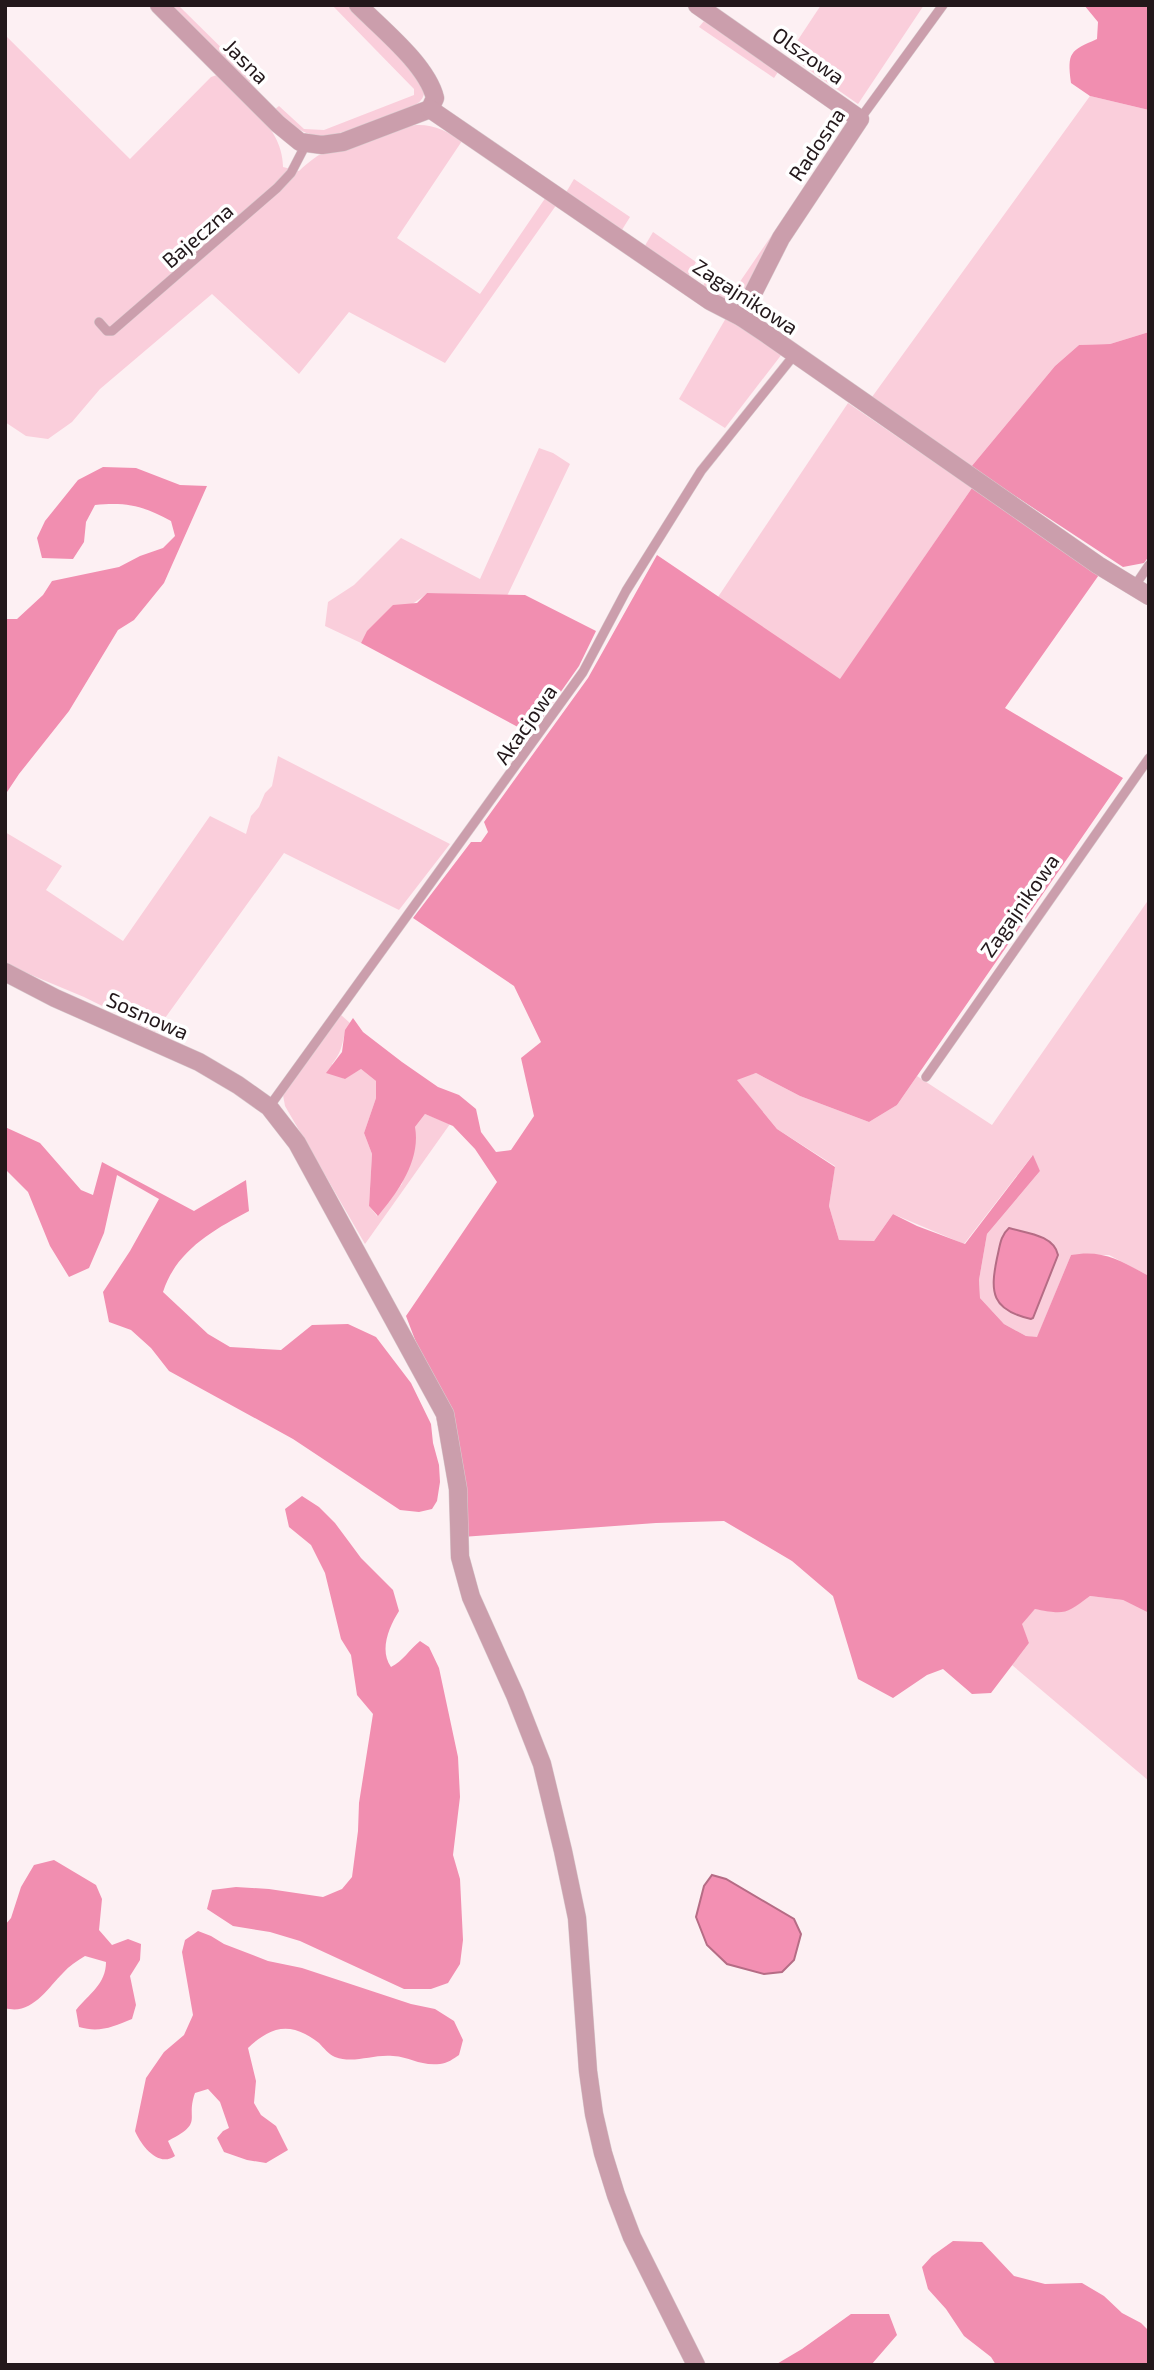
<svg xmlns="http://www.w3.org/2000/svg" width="1154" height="2370" font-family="'Exo 2',sans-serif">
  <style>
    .green { fill: #facedb }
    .forest { fill: #f18eb0 }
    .water { fill: #f390b3; stroke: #b56c85; stroke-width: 2 }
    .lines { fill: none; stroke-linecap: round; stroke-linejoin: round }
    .service-casing { stroke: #dacdd0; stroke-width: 10 }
    .minor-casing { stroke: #dacdd0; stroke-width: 19 }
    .service { stroke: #cb9eac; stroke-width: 9 }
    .minor { stroke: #cb9eac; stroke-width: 18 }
    .labels { text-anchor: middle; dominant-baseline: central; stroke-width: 7; stroke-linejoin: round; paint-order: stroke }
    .street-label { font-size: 21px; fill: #23181b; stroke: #fff }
  </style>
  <rect width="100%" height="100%" fill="#fdf0f3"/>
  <g class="green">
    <path d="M167 5H178L253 79 246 85Z"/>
    <path d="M332 5H349C366 22 420 69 424 90 425 96 421 101 417 104 407 114 334 137 320 136 300 134 289 123 274 110L279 106 304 129 324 130 414 95V89Z"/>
    <path d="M821 5H924L858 104 788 55Z"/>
    <path d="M704 21 778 72 774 78 699 27Z"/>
    <path d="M5 35 130 159 211 77 217 75C243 100 283 127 283 167L299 171C304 166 310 161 316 157 327 149 401 127 416 125 433 124 449 132 462 141L397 238 480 294 546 197 557 204 445 363 349 312 299 374 212 294 100 389 72 422 48 439 26 436 5 422Z"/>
    <path d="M1090 96 1149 110V332L1110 344 1079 345 1055 366 971 467 872 397Z"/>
    <path d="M574 179 630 217 620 233 564 196Z"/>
    <path d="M795 201 741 298 724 301 701 289 711 272 735 289Z"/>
    <path d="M653 232 696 262 687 278 643 249Z"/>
    <path d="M726 318 782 354 725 428 679 399Z"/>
    <path d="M848 403 972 488 840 680 718 597Z"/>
    <path d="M539 448 553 453 570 464 507 596 427 593C407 612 374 619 361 643L325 626 328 602 354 585 401 538 480 579Z"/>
    <path d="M278 756 450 844 399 910 284 853 155 1032 84 997 5 964V832L62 866 46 890 123 941 210 816 246 834 251 816 259 807 265 793 272 786Z"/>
    <path d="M1149 899V1276L1109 1255H1071L1037 1338 1026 1336 1004 1324 980 1298 979 1280 987 1234 1040 1171 1032 1156 964 1244 893 1214 874 1241 839 1240 829 1206 835 1166 777 1129 736 1079 756 1073 800 1096 869 1122 897 1105 917 1076 992 1125Z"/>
    <path d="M341 1015 350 1023C340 1039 346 1047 332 1064L344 1079 361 1069 376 1081V1098L364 1133 372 1154 369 1206 377 1216 402 1184 415 1127 425 1114 450 1124 365 1244 285 1106 283 1095Z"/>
    <path d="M1090 1596 1123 1600 1149 1613V1781L1012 1665 1029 1643 1021 1624 1035 1609C1064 1614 1066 1613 1090 1596Z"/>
  </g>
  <g class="forest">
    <path d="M1084 5H1149V110L1090 96 1071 83C1067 52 1070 51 1097 39L1098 22Z"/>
    <path d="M1149 332V556L1144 563 1123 567 971 467 1055 366 1079 345 1110 344Z"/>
    <path d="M103 467 136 468 180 485 207 486 164 583 134 620 118 630 69 711 19 774 5 795V619H17L43 595 52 581 119 567 140 556 163 548 175 536 171 521C143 506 128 502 95 505L86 522 84 542 73 559 42 558 37 538 45 521 78 480Z"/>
    <path d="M972 488 1101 572 1005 708 1123 778 897 1105 869 1122 800 1096 756 1073 737 1080 777 1129 835 1167 829 1206 839 1240 874 1241 893 1214 917 1226 965 1244 1033 1155 1040 1171 987 1234 979 1280 980 1298 1004 1324 1026 1336 1037 1337 1071 1255C1103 1249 1121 1261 1149 1276V1613L1123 1600 1090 1596C1066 1614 1065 1615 1035 1609L1022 1624 1029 1643 991 1693 972 1694 943 1669 927 1675 893 1698 858 1679 833 1596 792 1561 724 1521 656 1523 462 1537 425 1366 406 1316 497 1182 475 1149 453 1126 425 1114 415 1127C421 1160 398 1192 378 1216L369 1206 372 1154 364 1133 376 1098V1081L361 1069 345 1079 326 1073 342 1052 345 1030 353 1018 363 1032 402 1062 438 1087 459 1095 476 1109 481 1132 496 1152 511 1150 534 1116 521 1058 541 1042 514 986 413 918 471 842H481L488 832 484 822 588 678 657 555 840 679Z"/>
    <path d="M427 593 525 595 596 631 579 666 531 734 361 643 367 631 393 605 417 603Z"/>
    <path d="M5 1127 40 1143 81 1190 93 1195 102 1162 194 1211 246 1180 249 1211C213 1230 176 1251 163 1292L208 1334 230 1347 281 1350 312 1325 348 1324 376 1337 411 1383 431 1424 433 1443 439 1465 440 1482 437 1501 432 1509 419 1512 400 1510 293 1439 169 1371 151 1348 131 1330 109 1322 103 1292 130 1251 159 1199 117 1175 104 1233 89 1268 69 1277 50 1246 28 1192 5 1169Z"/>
    <path d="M302 1496 319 1507 335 1523 361 1558 393 1590 399 1611C389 1627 379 1650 391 1667 403 1661 409 1650 420 1641L429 1647 439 1668 458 1757 460 1797 453 1855 460 1879 463 1940 460 1964 448 1983 431 1989H404L300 1941 270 1932 233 1926 207 1909 212 1890 236 1887 269 1889 323 1897 342 1889 352 1877 358 1831 359 1803 373 1714 357 1695 351 1655 341 1639 325 1573 311 1545 289 1527 285 1509Z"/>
    <path d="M54 1860 96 1885 102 1899 99 1930 112 1945 128 1939 141 1944 140 1960 130 1976 136 2005 132 2019C113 2027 99 2033 79 2027L76 2010C89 1994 106 1984 106 1962L85 1956C77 1961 69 1966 63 1973 47 1989 31 2016 5 2008V1925L11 1918 21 1887 34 1865Z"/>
    <path d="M198 1931 211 1936 224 1944 268 1961 302 1968 411 2004 435 2009 454 2021 463 2040 459 2055C453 2059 448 2063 440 2064 419 2066 411 2057 393 2056 373 2054 354 2064 335 2057 328 2054 324 2048 319 2043 292 2022 272 2025 248 2048L256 2081 254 2103 261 2115 276 2126 288 2150 266 2163 247 2160 224 2152 217 2138 223 2131 229 2128 220 2102 208 2089 195 2093C185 2121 205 2122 168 2141L175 2156C158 2168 141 2145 135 2131L146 2078 164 2052 184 2035 193 2015 182 1952 185 1940Z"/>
    <path d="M953 2241 982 2242 1014 2276 1045 2284 1082 2283 1104 2296 1122 2313 1141 2323 1149 2331V2365H996L991 2357 964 2336 946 2309 928 2289 922 2267 932 2256Z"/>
    <path d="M851 2314H889L897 2335 871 2365H775L802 2349Z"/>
  </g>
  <g class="water">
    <path d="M1009 1228C1026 1233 1054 1235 1058 1255L1033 1318 1031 1319C991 1310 990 1292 997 1258 1000 1246 1000 1236 1009 1228Z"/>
    <path d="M712 1875 726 1879 794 1919 801 1934 794 1960 782 1972 764 1974 727 1964 707 1945 696 1917 704 1886Z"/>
  </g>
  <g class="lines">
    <g class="service-casing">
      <g id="service">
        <path d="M860 119 943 5"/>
        <path d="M99 322 107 331H112L277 188 291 173 306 144"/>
        <path d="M1134 587 1149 565"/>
        <path d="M926 1077 1149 758"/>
        <path d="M269 1107 583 672 626 591 701 471 795 354"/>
      </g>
    </g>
    <g class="minor-casing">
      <g id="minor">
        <path d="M159 5 278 124 300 142 322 145 343 142 430 109"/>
        <path d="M358 5C382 29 427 65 435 98L430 109"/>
        <path d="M697 5 860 119 781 238 741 317"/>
        <path d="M430 109 710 301 741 317 765 333 1098 565 1149 596"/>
        <path d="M5 972 55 998 199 1062 238 1085 269 1107 297 1143 445 1414 458 1489 460 1557 471 1597 515 1695 542 1764 563 1851 577 1918 588 2071 594 2114 603 2153 616 2195 632 2237 696 2365"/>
      </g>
    </g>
    <use href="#service" class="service"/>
    <use href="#minor" class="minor"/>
  </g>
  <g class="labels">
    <g class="street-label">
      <text transform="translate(809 55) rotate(35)">Olszowa</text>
      <text transform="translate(247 61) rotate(45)">Jasna</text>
      <text transform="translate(816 144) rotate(-56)">Radosna</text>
      <text transform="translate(197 235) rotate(-41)">Bajeczna</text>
      <text transform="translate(746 296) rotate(33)">Zagajnikowa</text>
      <text transform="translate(525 724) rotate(-55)">Akacjowa</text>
      <text transform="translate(1019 905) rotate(-55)">Zagajnikowa</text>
      <text transform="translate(148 1015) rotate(24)">Sosnowa</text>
    </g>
  </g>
  <rect width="1154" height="2370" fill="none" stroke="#23181b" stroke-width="14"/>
</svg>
